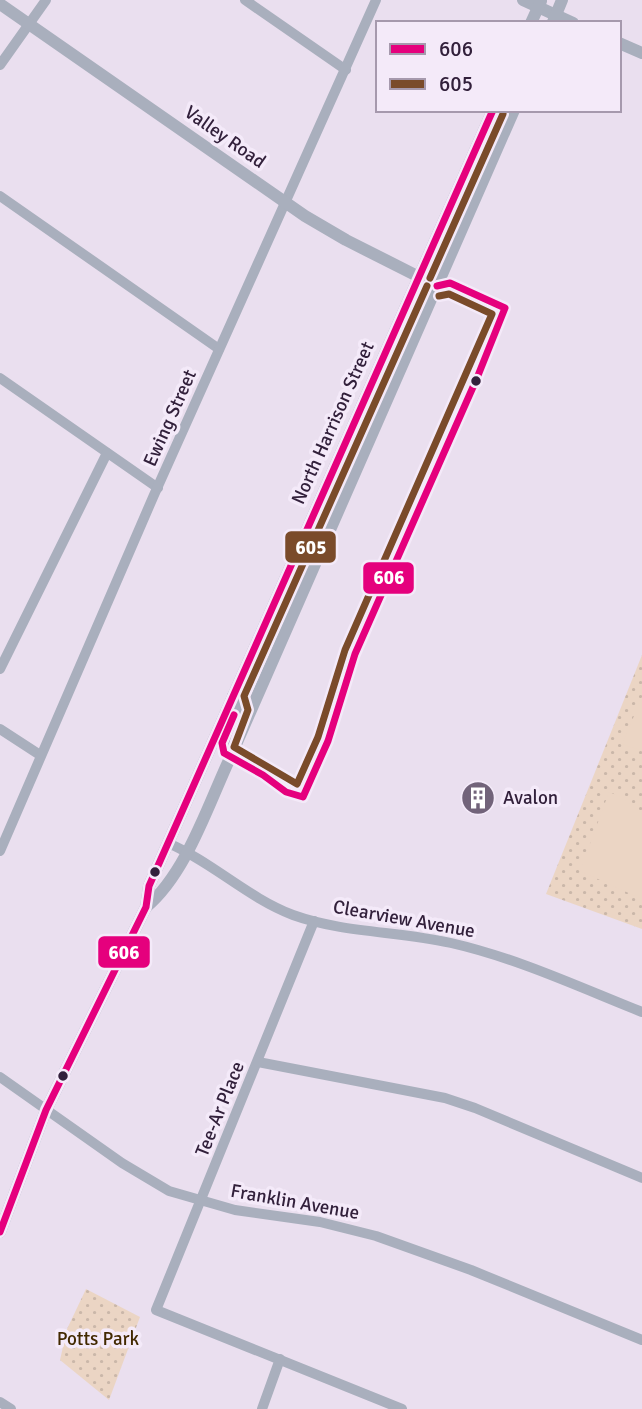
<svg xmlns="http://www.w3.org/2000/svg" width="642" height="1409" font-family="Signika,sans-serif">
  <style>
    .park { fill: url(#park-dots) }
    .pitch { fill: #ebd5c4 }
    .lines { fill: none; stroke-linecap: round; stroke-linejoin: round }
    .minor { stroke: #a9afbd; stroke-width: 10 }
    .tertiary { stroke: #a9afbd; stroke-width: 12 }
    .bus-1-casing { stroke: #f4eaf9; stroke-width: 12 }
    .bus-2-casing { stroke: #f4eaf9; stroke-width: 12 }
    .bus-1 { stroke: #e5007d; stroke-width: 7 }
    .bus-2 { stroke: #7a4b2a; stroke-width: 7 }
    .bus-dot { fill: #32203b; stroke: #f4eaf9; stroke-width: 2.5 }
    .labels { text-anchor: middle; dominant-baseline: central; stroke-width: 7; stroke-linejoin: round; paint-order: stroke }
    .street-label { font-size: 19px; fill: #32203b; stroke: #f4eaf9 }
    .poi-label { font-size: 19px; fill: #32203b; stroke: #f4eaf9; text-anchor: start }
    .park-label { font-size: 19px; fill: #422900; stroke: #f4eaf9 }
    .line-badge { stroke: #f4eaf9; stroke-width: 2.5 }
    .badge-label { font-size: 19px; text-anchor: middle; font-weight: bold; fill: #fff }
  </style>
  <defs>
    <pattern id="park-dots" width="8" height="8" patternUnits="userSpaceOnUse" patternTransform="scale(1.75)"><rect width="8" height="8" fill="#ebd5c4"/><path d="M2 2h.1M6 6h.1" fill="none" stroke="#cab7a9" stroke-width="1.8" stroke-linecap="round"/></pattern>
  </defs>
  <rect width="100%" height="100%" fill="#eadfef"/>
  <g class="park">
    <path d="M642 655V929L546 894Z"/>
    <path d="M86 1289 140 1317 109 1400 60 1360 67 1329Z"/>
  </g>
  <g class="pitch">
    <path d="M642 697V751L622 744Z"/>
    <path d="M609 792 621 797 642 813V899L580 871Z"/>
  </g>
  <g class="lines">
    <g class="minor">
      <path d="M245 0 346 70"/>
      <path d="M0 65 46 0"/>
      <path d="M0 196 219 349"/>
      <path d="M0 378 158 488"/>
      <path d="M0 669 107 453"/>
      <path d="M0 729 40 755"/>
      <path d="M168 843C212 862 248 898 293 915 343 933 399 931 451 943 517 958 579 987 642 1012"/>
      <path d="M0 851 154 495 376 0"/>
      <path d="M314 921 156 1310 402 1409"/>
      <path d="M258 1062 445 1098 475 1108 642 1178"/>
      <path d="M0 1077 122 1163 169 1191 235 1210 320 1222 376 1236 471 1270 642 1340"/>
      <path d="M0 1402 11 1409"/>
      <path d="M262 1409 280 1359"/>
    </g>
    <g class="tertiary">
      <path d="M523 0 573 23"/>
      <path d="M0 4 305 216 346 240 437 286"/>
      <path d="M553 22 562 0"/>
      <path d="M531 23 541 1"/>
      <path d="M619 43 642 53"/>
      <path d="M230 758C215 744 231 724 238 708L233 696"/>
      <path d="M146 907C186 874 208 805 230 758L514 110"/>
      <path d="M0 1232 46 1110 146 907 149 886 493 110"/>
    </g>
    <g class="bus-1-casing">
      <g id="bus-1">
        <path d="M234 715 222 743 224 753 263 775 286 792 303 797 328 741 355 654 477 378 505 308 450 283 437 286"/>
        <path d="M0 1232 46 1110 146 907 149 886 493 110"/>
      </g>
    </g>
    <g class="bus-2-casing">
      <g id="bus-2">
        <path d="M430 278 503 114"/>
        <path d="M427 286 244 696 248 710 234 747 297 784 318 737 345 650 492 314 449 294 439 296"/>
      </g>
    </g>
    <use href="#bus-1" class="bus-1"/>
    <use href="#bus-2" class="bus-2"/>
  </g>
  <defs>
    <g id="building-disc" transform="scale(1.75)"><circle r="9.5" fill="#72637a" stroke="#f4eaf9"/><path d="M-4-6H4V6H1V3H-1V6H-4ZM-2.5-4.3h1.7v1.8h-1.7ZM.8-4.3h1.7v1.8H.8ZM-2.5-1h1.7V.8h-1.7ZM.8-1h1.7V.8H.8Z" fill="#fff"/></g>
  </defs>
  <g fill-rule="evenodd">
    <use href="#building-disc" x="478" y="798"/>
  </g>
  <g class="bus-dot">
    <circle cx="476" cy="381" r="6"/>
    <circle cx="155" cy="872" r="6"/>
    <circle cx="63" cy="1076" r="6"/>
  </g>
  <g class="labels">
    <g class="street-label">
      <text transform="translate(225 137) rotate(35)">Valley Road</text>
      <text transform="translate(170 418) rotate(-66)">Ewing Street</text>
      <text transform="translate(333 423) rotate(-66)">North Harrison Street</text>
      <text transform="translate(404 919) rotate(10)">Clearview Avenue</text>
      <text transform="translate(220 1109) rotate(-68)">Tee-Ar Place</text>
      <text transform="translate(295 1202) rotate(10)">Franklin Avenue</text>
    </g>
    <g class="poi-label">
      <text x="503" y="798">Avalon</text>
    </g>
    <g class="park-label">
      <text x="98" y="1339">Potts Park</text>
    </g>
  </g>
  <g class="line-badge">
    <rect x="284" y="530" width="53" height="34" rx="7" fill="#7a4b2a"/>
    <rect x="362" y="561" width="53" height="34" rx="7" fill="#e5007d"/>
    <rect x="97" y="935" width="54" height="34" rx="7" fill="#e5007d"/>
  </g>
  <g class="badge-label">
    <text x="311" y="554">605</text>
    <text x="389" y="584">606</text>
    <text x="124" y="959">606</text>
  </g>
  <rect x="376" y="21" width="245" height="91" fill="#f4eaf9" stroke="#a699ad" stroke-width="2"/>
  <rect x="390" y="44" width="35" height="10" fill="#e5007d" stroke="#a699ad" stroke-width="2"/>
  <text x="439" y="56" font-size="21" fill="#32203b">606</text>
  <rect x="390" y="79" width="35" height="10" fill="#7a4b2a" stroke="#a699ad" stroke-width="2"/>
  <text x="439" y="91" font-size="21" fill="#32203b">605</text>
</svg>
